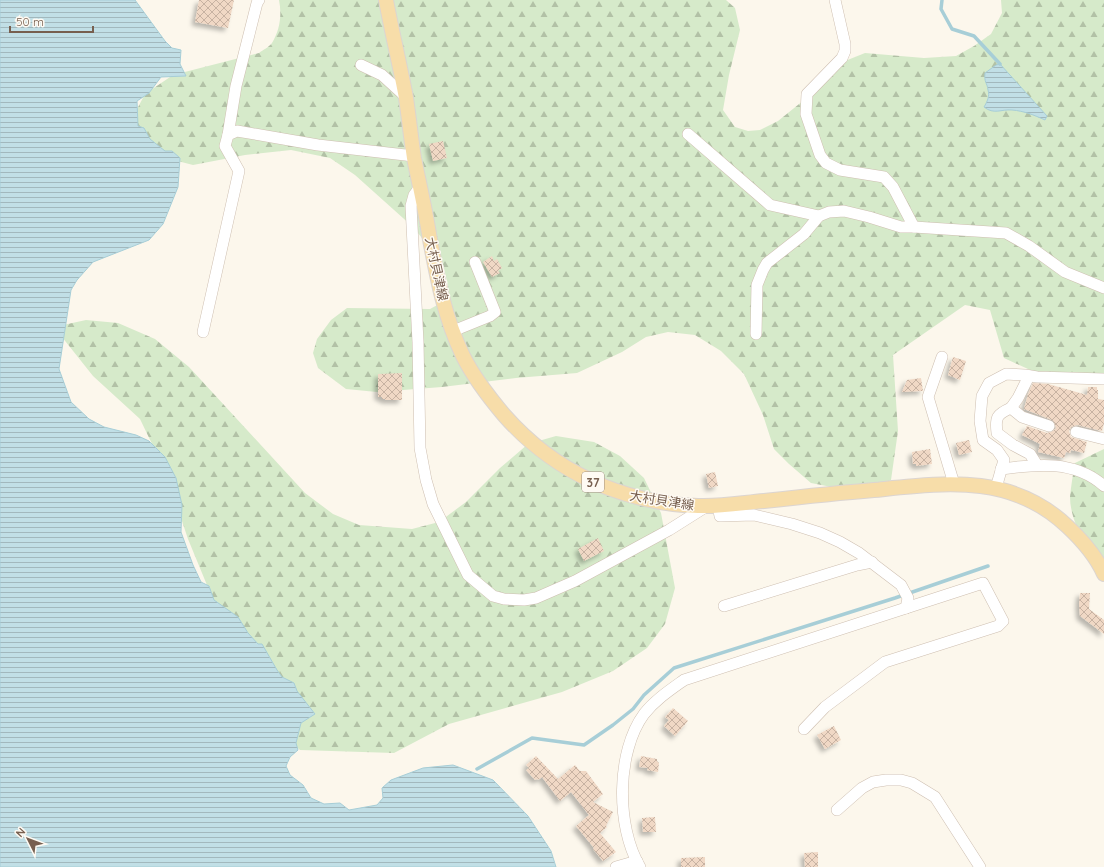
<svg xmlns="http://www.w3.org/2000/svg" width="1104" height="867" font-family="Quicksand,'Noto Sans JP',sans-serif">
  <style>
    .forest { fill: url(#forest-firs) }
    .water { fill: url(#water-rules); stroke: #a7ced7 }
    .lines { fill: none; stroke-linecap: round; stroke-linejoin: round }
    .stream { stroke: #a7ced7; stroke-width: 3.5 }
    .building { fill: url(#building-cross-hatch); filter: url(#shadow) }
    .minor-casing { stroke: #cebfb1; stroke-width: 12 }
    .major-casing { stroke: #dcd5d1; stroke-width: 16 }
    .minor { stroke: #fff; stroke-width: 11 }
    .major { stroke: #f7dda9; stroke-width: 14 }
    .labels { text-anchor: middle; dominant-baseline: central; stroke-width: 3; stroke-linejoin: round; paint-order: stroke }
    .shield { fill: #fefaf3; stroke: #a08e80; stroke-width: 1 }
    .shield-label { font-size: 12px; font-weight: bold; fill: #775f4f }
    .street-label { font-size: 13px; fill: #775f4f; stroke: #fefaf3 }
  </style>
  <defs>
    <pattern id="forest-firs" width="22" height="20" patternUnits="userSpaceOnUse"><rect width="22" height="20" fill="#d6eaca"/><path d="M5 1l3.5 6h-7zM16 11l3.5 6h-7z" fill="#b2c1a6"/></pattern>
    <pattern id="water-rules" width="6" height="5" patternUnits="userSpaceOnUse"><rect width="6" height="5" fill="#c1dfe6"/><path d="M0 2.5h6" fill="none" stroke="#a2b8bd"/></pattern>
    <pattern id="building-cross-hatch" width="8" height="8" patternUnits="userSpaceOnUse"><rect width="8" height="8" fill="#f0d8c5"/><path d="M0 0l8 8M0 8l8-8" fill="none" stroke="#c7b2a2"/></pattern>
    <filter id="shadow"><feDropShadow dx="-3.5" dy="3.5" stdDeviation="2" flood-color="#0004"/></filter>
  </defs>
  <rect width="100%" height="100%" fill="#fcf7ec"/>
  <g class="forest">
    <path d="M279 0H726L735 8 740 30 729 75 723 110 735 127 748 131 760 130 778 121 814 92 845 61 865 53 924 58 956 56 974 46 991 34 1002 13 1001 0H1104V378L1039 374 1004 358 990 310 965 305 893 355 898 431 891 480 871 491 842 489 811 483 789 464 774 449 763 415 744 374 721 351 695 335 668 332 646 337 622 352 577 373 516 378 442 387 377 392 346 389 318 368 313 353 317 339 331 320 347 308 430 309 441 303 448 286 443 264 413 227 355 175 330 158 291 150 245 155 193 165 166 158 134 123 136 111 145 94 173 75 259 53C263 50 269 47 272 43 280 30 282 15 279 0Z"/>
    <path d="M86 320 118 323 155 339 189 367 305 493 333 514 359 525 412 529 439 522 466 502 500 468 528 444 556 436 594 442 620 456 644 478 661 513 675 588 665 624 647 648 613 671 562 692 449 724 394 753 300 750 275 728 230 641 188 539 166 473 140 419 93 376 54 327Z"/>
    <path d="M1104 449V576C1091 554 1070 524 1070 497 1071 486 1073 474 1075 463Z"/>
  </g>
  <g class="water">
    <path d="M0 0H135L165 41 172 48 181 50 180 64 186 76 161 77 149 93 137 101 138 126 144 128 150 139 165 151H172L180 158 178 187 163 224 149 240 93 262 77 280 71 290 59 369 71 402 89 419 104 427 136 435 149 441 165 457 176 478 182 505 181 532 193 565 201 582 209 586 214 600 238 617 248 633 258 644H262L277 670 282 677 294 683 297 691 315 714 301 723 296 743 298 750 290 757 286 766 290 775 303 785 311 798 324 804 340 803 349 810 377 805 383 798 382 788 391 780 423 768 453 765 493 780 528 816 551 851 556 867H0Z"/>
    <path d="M1000 64 1047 116 1045 120C1034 115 1024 111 1012 110 1001 109 994 115 984 107 987 102 990 96 988 90 987 82 984 83 985 73L996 65Z"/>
  </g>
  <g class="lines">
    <g class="stream">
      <path d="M942 0 941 9 952 29 974 36 1000 64"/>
      <path d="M477 769 532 738 584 745 613 725 633 709 644 695 674 668 895 598 988 566"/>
    </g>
  </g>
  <g class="building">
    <path d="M199 0H234L228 28 195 22Z"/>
    <path d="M443 141 447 158 433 161 429 144Z"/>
    <path d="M492 256 494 261 497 259 502 268 498 271 500 273 492 277 483 262Z"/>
    <path d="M953 357 966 361 960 380 948 375Z"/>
    <path d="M402 373V400H385V399H382V397H378V374Z"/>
    <path d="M921 378 923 391 902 392 907 380Z"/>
    <path d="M1033 383 1048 384 1087 395 1088 387H1097V390H1098V399L1104 400V423L1102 431 1077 425 1071 427 1069 431 1071 437 1087 442 1084 453 1071 450 1070 453 1066 452 1064 458 1038 452 1040 444 1022 435 1027 426 1047 433 1053 431 1056 428 1054 422 1052 420 1024 409 1028 394Z"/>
    <path d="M969 440 972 452 959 455 956 443Z"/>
    <path d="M930 449 932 464 916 466V464H913L912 452Z"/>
    <path d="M715 472 718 486 709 488 706 474Z"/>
    <path d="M598 538 604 551 584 561 578 549Z"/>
    <path d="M1080 593H1090L1089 609 1104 620V634L1080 616 1079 604Z"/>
    <path d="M673 708 688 721 675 736 664 726 669 720 665 717Z"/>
    <path d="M834 726 841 740 825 749 817 735Z"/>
    <path d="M536 756 558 779 575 765 580 771H586L603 794 593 802 613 812 606 826 607 827 600 833 616 852 603 861 593 849 594 848 576 826 589 815 571 792 560 801 542 777 538 780 537 779 535 780 526 770 529 768 526 765Z"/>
    <path d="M641 756 657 759V761L659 763 658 772 647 770 648 768 639 767Z"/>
    <path d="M655 817 656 832H643L642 818Z"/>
    <path d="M818 852V867H805L804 853Z"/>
    <path d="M705 857V867H681V858Z"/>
  </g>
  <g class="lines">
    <g class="minor-casing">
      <g id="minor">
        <path d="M361 65 382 75 406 97"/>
        <path d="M688 134 770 205 819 216"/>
        <path d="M228 135 236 86 257 3 259 0"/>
        <path d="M420 187 414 195 411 206 418 342 420 448 426 480 433 504 468 575 493 596 504 599 524 600 536 598 575 581 669 530 707 506"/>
        <path d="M914 227 1006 233 1029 246 1065 272 1104 288"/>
        <path d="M453 331 490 316 495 312 475 262"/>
        <path d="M203 332 239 171 225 146 228 135 237 131 318 145 414 156"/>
        <path d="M756 334 757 285 763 270 767 263 804 234 819 216 829 212 844 211 869 217 901 227H914L893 187 884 177 840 170 826 163 820 155 806 114 807 94 842 58 845 51V44L835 0"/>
        <path d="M942 357 928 397 954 484"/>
        <path d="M1011 408 1018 398 1029 376"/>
        <path d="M1076 432 1104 439"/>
        <path d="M1037 465 1030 454 1013 445 997 433C995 417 997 414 1011 408L1022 417 1049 426"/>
        <path d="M1001 469C1037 464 1075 460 1104 486"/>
        <path d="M996 488 1004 460 997 450 983 440 980 421 982 396 989 383 1006 374 1025 375 1037 377 1104 379"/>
        <path d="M724 606 857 565 872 562"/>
        <path d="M804 729 825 707 885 662 998 626 1003 621 983 583 906 608"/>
        <path d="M837 810 862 788 873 782 886 780H901L912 783 935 797 980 867"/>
        <path d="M616 867 637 861"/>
        <path d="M640 867C616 827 616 752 644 714 655 700 670 690 684 680L906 608 908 598 901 585 859 553 840 542 820 533 792 524 754 515 720 516 718 506"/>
      </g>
    </g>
    <g class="major-casing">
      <path id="major" d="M386 0C392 33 400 65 406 98 409 118 411 138 414 158 419 183 425 208 429 234 437 277 444 316 463 356 474 378 488 396 504 415 554 472 622 503 698 506 720 507 742 503 764 501 800 497 837 493 874 490 944 483 1011 473 1067 526 1081 539 1096 556 1104 574"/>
    </g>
    <use href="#minor" class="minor"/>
    <use href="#major" class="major"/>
  </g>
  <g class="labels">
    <rect class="shield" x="582" y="472" width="22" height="20" rx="3"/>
    <g class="shield-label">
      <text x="593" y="482">37</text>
    </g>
    <g class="street-label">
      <text transform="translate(437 269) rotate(78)">大村貝津線</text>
      <text transform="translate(662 500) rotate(9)">大村貝津線</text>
    </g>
  </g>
  <g transform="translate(28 839) rotate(312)" stroke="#fefaf3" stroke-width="3" paint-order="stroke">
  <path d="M0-3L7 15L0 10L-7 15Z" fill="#775f4f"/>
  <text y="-6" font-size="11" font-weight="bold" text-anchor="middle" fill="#775f4f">N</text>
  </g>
  <path d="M10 26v6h83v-6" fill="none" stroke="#775f4f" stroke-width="2"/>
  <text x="16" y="26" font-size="12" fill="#775f4f" stroke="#fefaf3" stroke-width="3" paint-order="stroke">50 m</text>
</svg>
